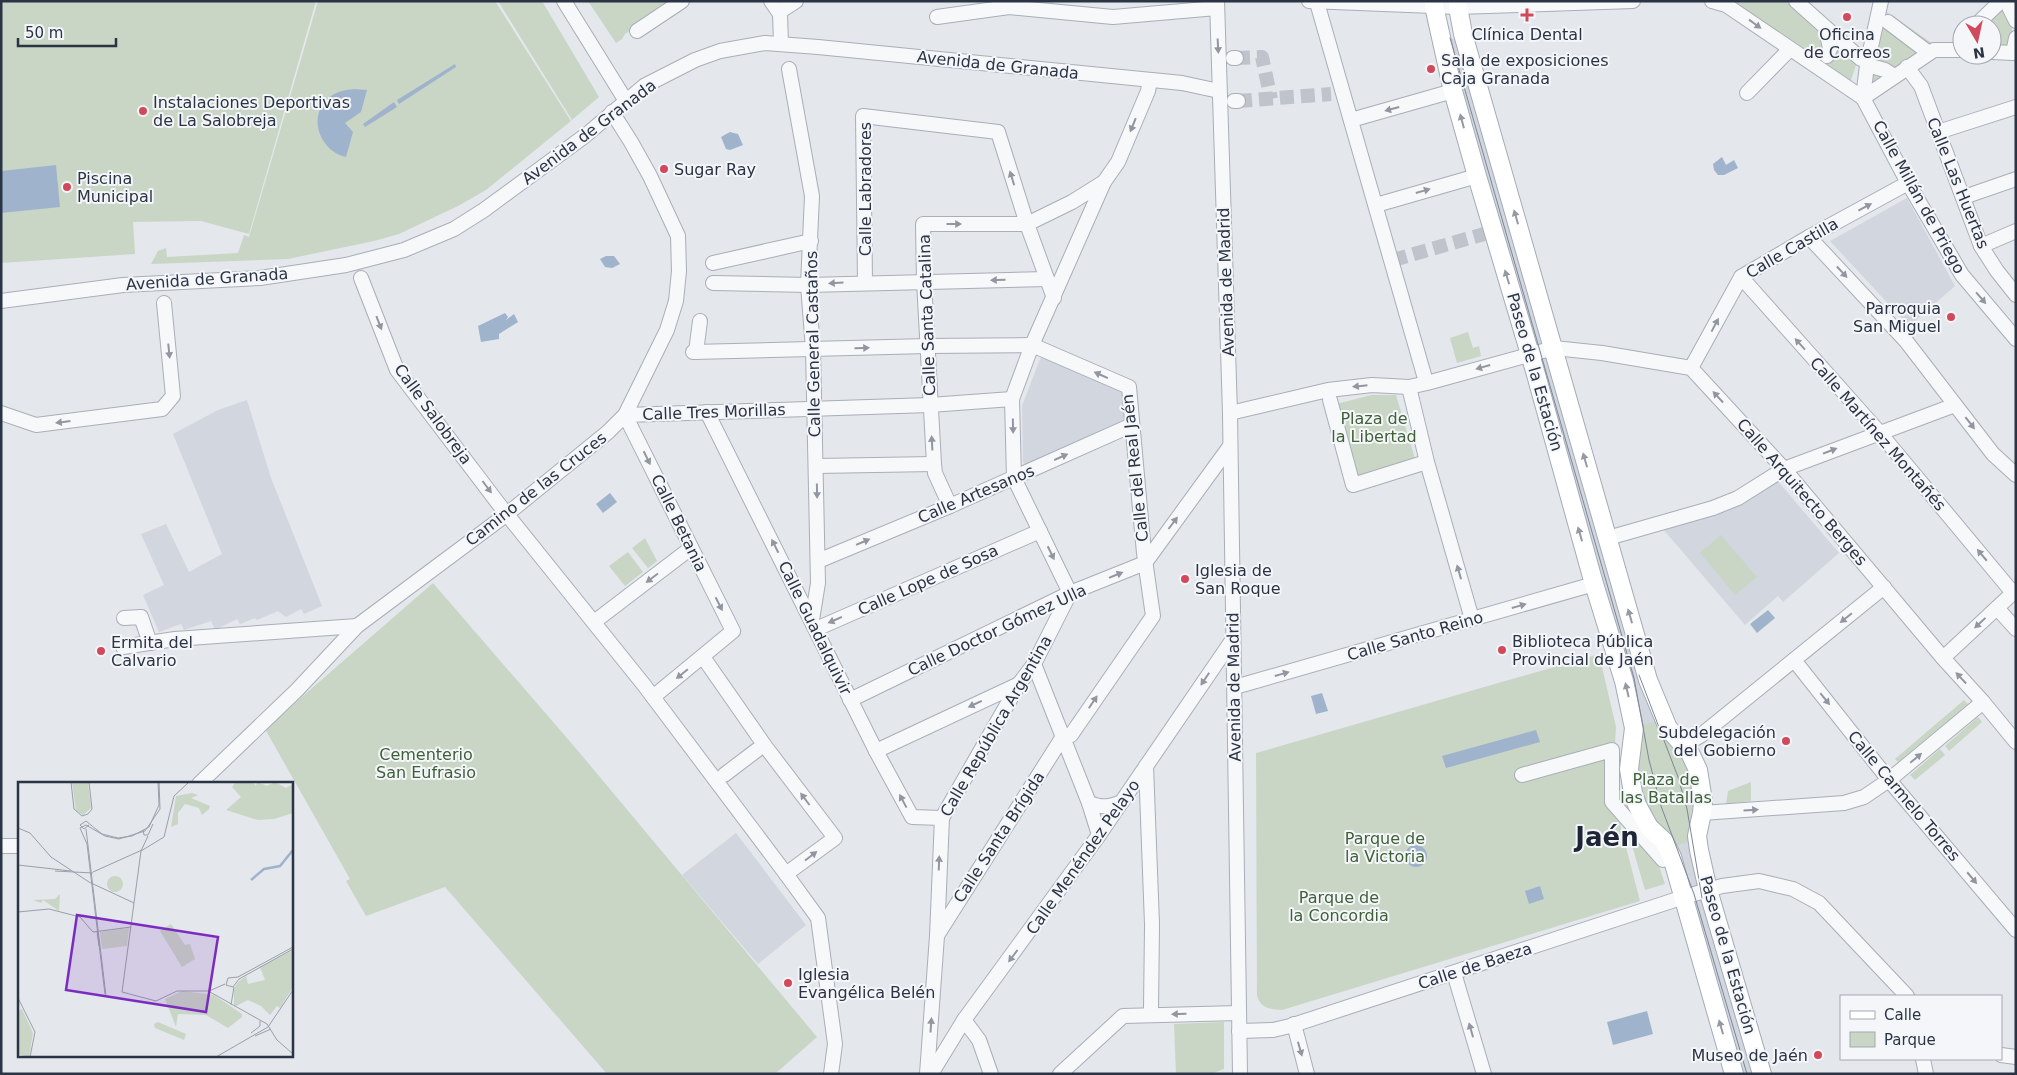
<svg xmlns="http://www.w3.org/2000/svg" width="2017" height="1075" font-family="'DejaVu Sans',sans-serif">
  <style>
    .built { fill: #d2d6de }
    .green { fill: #c9d6c5 }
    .water { fill: #9fb4cc }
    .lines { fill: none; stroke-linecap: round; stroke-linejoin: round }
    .minor-tunnel { stroke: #bfc3cb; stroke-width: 14; stroke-dasharray: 14 7; stroke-linecap: butt }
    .minor-casing { stroke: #a9aeb7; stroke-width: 16 }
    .major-casing { stroke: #a3abb8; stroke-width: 20 }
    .minor { stroke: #f7f8fa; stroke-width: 14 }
    .major { stroke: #fff; stroke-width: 18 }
    .tram { stroke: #7d8696; stroke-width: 1 }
    .oneway { fill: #9196a0 }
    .oneway2 { fill: #959aa2 }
    .poi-dot { fill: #d1495b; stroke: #f4f6f9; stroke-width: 2 }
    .labels { text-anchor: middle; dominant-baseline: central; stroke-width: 4; stroke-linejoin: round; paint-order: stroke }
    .poi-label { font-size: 16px; fill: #2b3445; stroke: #f4f6f9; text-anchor: start }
    .street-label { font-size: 16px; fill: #2b3445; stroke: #f4f6f9 }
    .park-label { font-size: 16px; fill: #3f6138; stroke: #f4f6f9 }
    .town-label { font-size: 26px; font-weight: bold; fill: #1d2536; stroke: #f4f6f9 }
    .inset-river { fill: none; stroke: #9fb4cc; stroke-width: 2.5 }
    .inset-road { fill: none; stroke: #9a9fa9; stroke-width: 1 }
    .view { fill: #7b2cbf; fill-opacity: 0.15; stroke: #7b2cbf; stroke-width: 2.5 }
    .inset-edge { fill: none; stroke: #2b3445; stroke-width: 2.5 }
  </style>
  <rect width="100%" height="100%" fill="#e4e7ec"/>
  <g class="built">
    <path d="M1456 38 1511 235 1528 271 1758 1074H1742L1675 847 1629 677 1571 469 1446 41Z"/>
    <path d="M1907 198 1955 286 1909 326 1830 241Z"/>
    <path d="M1044 356 1123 391 1126 422 1025 466 1023 462 1022 406 1040 359Z"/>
    <path d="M247 400 271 478 322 606 304 614 301 609 286 617 278 611 257 620 255 618 240 624 237 619 215 630 211 621 184 630 181 624 159 632 143 595 164 585 141 534 166 524 189 572 222 554 173 434 218 410Z"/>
    <path d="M1776 479 1839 553 1783 602 1778 596 1745 625 1663 529 1746 501Z"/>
    <path d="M736 833 806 925 758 964 682 875Z"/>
  </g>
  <g class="green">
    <path d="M1 1H316L249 234 201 221 133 222 135 254 1 263Z"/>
    <path d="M318 1H495L571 121 486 190 458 206 399 234 374 241 288 259 151 264 158 251 166 248 167 257 238 253 244 235 249 237Z"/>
    <path d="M498 1H542L599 97 572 120Z"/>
    <path d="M588 1H673L625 34 622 39 616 43Z"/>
    <path d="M1730 1H1788L1857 62 1849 86Z"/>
    <path d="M1996 7C2017 15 2013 33 2009 50L1992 49V25H1979Z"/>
    <path d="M1884 10 1936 46 1877 82 1870 80Z"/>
    <path d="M1468 332 1473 348 1479 346 1481 356 1457 363 1450 338Z"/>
    <path d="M1372 395H1396L1415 459 1358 477 1336 404Z"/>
    <path d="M1721 535 1757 577 1735 595 1700 553Z"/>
    <path d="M645 538 657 561 648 568 632 548Z"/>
    <path d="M628 552 643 572 625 586 609 566Z"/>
    <path d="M433 583 579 752 817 1037 775 1074H607L445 887 366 916 346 881 350 879 265 729Z"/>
    <path d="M1599 654 1616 727 1612 793 1640 901 1282 1010C1269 1009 1260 1008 1257 995L1256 753Z"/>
    <path d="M1964 700 1968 704 1898 762 1895 759Z"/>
    <path d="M1978 717 1982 722 1949 751 1945 746Z"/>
    <path d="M1657 721 1686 756 1695 789 1694 824 1688 842 1676 846 1660 832 1636 784 1639 726Z"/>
    <path d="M1940 749 1945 755 1915 780 1910 775Z"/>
    <path d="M1751 782V801L1726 804 1728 791Z"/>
    <path d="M1628 832 1658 863 1665 884 1645 890Z"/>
    <path d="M1224 1022V1069L1211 1074H1176L1174 1024Z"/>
  </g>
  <g class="water">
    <path d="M455 64 456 67 399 104 397 100Z"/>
    <path d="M354 89 367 90 361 112 345 123 353 132 346 157C319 151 306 114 331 96 338 91 346 90 354 89Z"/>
    <path d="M394 102 397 107 365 127 363 124Z"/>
    <path d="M730 132 738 134 743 145 730 150 726 149 721 137Z"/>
    <path d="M1722 157 1726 165 1734 160 1738 168 1724 175H1718L1714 170 1713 164Z"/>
    <path d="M56 165 60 207 1 213V171Z"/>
    <path d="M606 256H614L620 264 612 268 605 267 600 259Z"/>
    <path d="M505 313 508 317 506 320 514 314 518 322 499 334V339L481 342 478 326Z"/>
    <path d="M610 493 617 502 603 513 596 504Z"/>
    <path d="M1768 610 1775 618 1757 633 1750 624Z"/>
    <path d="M1322 693 1328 711 1316 714 1311 696Z"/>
    <path d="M1536 730 1540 742 1446 768 1442 756Z"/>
    <circle cx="1416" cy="856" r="11"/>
    <path d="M1540 886 1544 899 1529 904 1525 891Z"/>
    <path d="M1647 1011 1653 1034 1613 1045 1607 1022Z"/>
  </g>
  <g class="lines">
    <g class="minor-tunnel">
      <path d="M1236 58 1262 57 1271 99"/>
      <path d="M1238 101 1331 94"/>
      <path d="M1393 260 1484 234"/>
    </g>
    <g class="minor-casing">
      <g id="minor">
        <path d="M564 1 626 101"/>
        <path d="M771 1 780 14 781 44"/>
        <path d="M1217 1 1230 413 1240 1074"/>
        <path d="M1309 1 1458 7 1633 1"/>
        <path d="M1712 1 1726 5 1863 98"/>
        <path d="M1796 1 1861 59"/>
        <path d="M2006 1 2016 21"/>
        <path d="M1318 6 1424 375"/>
        <path d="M779 12 796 1"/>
        <path d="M937 17 1009 7 1113 17 1217 8"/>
        <path d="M1888 22 1929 53"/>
        <path d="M1976 25 2001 1"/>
        <path d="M1826 29 1830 49 1827 56"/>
        <path d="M637 31 682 1"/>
        <path d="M1992 52 2013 53 2016 38"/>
        <path d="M1233 58H1236"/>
        <path d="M1867 65 1885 70 1894 76"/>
        <path d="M1907 67 1921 86 1981 246 1997 271 2016 295"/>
        <path d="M789 69 812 196 808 285 813 349 818 583 812 620"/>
        <path d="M1747 93 1790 49"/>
        <path d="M1863 98 1908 183 1962 275 2016 339"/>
        <path d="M1863 98 1934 50H1962"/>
        <path d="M1863 98 1867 65 1881 1"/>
        <path d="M1234 101H1238"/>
        <path d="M1351 120 1453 91"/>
        <path d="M1938 132 2016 107"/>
        <path d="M1964 197 2016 179"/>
        <path d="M1376 205 1477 176"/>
        <path d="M1809 237 1906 341 1993 454 2016 475"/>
        <path d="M1981 246 2016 231"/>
        <path d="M713 263 811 241"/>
        <path d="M1741 277 1879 432 2013 593"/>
        <path d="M361 278 397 370 501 507 644 685 786 874 818 918 835 1044 831 1074"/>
        <path d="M865 282 863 116 998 132 1027 224 1054 298"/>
        <path d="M713 283 808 285 1047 279"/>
        <path d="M1 301 123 285 260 278 346 265 404 250 454 229 484 210 586 135 644 86 695 60 720 51 765 43 818 47 1182 83 1219 91"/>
        <path d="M693 352 928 346 1032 345 1129 387 1144 553 1153 616 1071 735 1062 738"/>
        <path d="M696 352 700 321"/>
        <path d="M1691 368 1741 277 1809 237 1908 183"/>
        <path d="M1409 387 1427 462 1472 619"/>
        <path d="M1330 400 1353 485 1420 464"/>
        <path d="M707 412 876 751 912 817 942 818"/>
        <path d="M1 413 36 425 162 409 173 396 164 303"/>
        <path d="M1230 413 1328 390 1372 385 1409 387 1427 383 1554 348 1602 353 1691 368 1784 469 1943 658 1983 702 2016 742"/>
        <path d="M816 466 934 464"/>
        <path d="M950 506 935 473 934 464 924 281 923 224H1027L1072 202 1104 182"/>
        <path d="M1608 538 1713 508 1738 498 1784 469 1955 405"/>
        <path d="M818 561 950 506 1132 425"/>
        <path d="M1145 563 1230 446"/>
        <path d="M1997 608 2016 629"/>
        <path d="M124 618 141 617 150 643"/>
        <path d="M594 622 691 548"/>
        <path d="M816 629 1040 531"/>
        <path d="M123 647 175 639 357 626"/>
        <path d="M703 657 765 746 835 838 786 874"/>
        <path d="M1943 658 2016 590"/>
        <path d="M1794 660 1889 780 2016 930"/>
        <path d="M1034 664 1089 803 1099 835"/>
        <path d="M1235 687 1594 584"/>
        <path d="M653 697 733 631 625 415 930 405 1012 399"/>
        <path d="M850 700 1070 593 1145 563"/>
        <path d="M1684 745 1700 736 1884 587"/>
        <path d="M876 751 1019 684"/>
        <path d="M1146 766 1152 924"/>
        <path d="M724 775 757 750"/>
        <path d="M1522 775 1612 750V802L1663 860"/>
        <path d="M199 784 297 690 357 626 507 514 608 432 625 415 667 330 676 301 679 271 678 236 650 176 631 142 612 112"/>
        <path d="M1089 803C1102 808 1109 807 1122 802"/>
        <path d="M1702 813 1844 803 1864 797 1889 780 1983 702"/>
        <path d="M1 846H19"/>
        <path d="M938 934 1062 738"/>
        <path d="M1454 973 1484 1074"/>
        <path d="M1151 1008 1152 927"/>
        <path d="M964 1020 979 1040 991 1074"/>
        <path d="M1294 1024 1307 1074"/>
        <path d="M1239 1031 1273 1030 1290 1026 1684 897 1722 886 1759 881 1793 889 1819 903 1907 996"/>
        <path d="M2001 1055 2016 1057"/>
        <path d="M1923 1059 1926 1074"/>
        <path d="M927 1074 937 936 942 818 1019 684 1034 664 1070 593 1014 478 1012 399 1032 345 1104 182 1118 162 1148 91 1150 80"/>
        <path d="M931 1074 964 1020 1099 835 1233 639"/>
        <path d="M1060 1074 1123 1016 1239 1013"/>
      </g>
    </g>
    <g class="major-casing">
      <g id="major">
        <path d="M1434 6 1453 91 1477 176 1535 371 1594 584 1624 681 1634 728 1629 769 1633 793 1637 805 1649 827 1664 841 1672 857 1734 1074"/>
        <path d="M1458 7 1463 34 1648 680 1668 728 1690 753 1698 770 1703 801 1702 813 1697 836 1699 850 1708 890 1762 1074"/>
      </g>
    </g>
    <use href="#minor" class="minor"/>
    <use href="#major" class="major"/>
    <g class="tram">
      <path d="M1450 38 1634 678 1649 760 1661 806 1694 894 1747 1074"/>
      <path d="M1639 675 1678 777 1687 809 1702 898"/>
    </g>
  </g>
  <defs><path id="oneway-solid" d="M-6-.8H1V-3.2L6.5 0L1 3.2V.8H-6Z" transform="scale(1.25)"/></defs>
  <g class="oneway">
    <use href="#oneway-solid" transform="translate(1755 24) rotate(36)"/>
    <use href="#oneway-solid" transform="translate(1218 46) rotate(87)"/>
    <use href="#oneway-solid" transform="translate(1392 109) rotate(165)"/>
    <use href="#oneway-solid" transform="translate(1133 125) rotate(112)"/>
    <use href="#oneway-solid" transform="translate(1012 178) rotate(-107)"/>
    <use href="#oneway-solid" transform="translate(1423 191) rotate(-16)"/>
    <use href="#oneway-solid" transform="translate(1865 207) rotate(-28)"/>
    <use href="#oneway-solid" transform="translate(954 224)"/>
    <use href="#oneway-solid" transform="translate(1842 272) rotate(47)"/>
    <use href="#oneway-solid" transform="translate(998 280) rotate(179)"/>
    <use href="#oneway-solid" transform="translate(836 283) rotate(177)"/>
    <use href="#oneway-solid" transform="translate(1981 298) rotate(49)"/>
    <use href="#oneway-solid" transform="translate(379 323) rotate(69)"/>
    <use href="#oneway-solid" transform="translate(1715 325) rotate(-62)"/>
    <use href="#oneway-solid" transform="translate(1800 344) rotate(-132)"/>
    <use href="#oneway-solid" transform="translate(862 348) rotate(-2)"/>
    <use href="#oneway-solid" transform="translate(169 351) rotate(84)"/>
    <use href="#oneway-solid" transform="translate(1483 367) rotate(164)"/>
    <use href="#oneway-solid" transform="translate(1101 375) rotate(-156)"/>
    <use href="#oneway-solid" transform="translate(1360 386) rotate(174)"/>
    <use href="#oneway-solid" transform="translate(1718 397) rotate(-133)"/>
    <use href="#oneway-solid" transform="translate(63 422) rotate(173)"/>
    <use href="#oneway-solid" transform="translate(1970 423) rotate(52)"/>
    <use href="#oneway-solid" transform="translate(1013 426) rotate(89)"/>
    <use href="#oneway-solid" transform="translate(932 443) rotate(-93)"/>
    <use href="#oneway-solid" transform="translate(1830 451) rotate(-21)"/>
    <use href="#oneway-solid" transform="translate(1061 457) rotate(-24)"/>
    <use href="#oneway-solid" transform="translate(647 458) rotate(64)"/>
    <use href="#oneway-solid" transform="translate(487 487) rotate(53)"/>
    <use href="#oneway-solid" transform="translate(817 491) rotate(89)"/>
    <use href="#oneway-solid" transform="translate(1173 523) rotate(-53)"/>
    <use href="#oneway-solid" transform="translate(863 542) rotate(-23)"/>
    <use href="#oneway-solid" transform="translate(775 546) rotate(-117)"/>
    <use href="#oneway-solid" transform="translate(1051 553) rotate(64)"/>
    <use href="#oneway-solid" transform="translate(1982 555) rotate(-130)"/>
    <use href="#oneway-solid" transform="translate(1459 572) rotate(-106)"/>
    <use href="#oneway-solid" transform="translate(1116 575) rotate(-22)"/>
    <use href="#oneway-solid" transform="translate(652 578) rotate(143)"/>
    <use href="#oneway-solid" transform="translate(719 604) rotate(63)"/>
    <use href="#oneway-solid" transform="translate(1519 606) rotate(-16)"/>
    <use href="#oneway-solid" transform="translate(1846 618) rotate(141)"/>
    <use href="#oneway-solid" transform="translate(835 620) rotate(156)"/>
    <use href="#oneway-solid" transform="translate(1980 623) rotate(137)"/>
    <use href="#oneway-solid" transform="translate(682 674) rotate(141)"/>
    <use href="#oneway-solid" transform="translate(1282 674) rotate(-16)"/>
    <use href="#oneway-solid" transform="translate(1961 678) rotate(-133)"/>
    <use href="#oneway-solid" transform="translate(1205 679) rotate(124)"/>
    <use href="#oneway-solid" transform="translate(1825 699) rotate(51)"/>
    <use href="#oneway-solid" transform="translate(1093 702) rotate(-56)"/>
    <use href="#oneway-solid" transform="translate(975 704) rotate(155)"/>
    <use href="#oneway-solid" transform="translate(1916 758) rotate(-40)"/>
    <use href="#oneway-solid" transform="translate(805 799) rotate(-127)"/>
    <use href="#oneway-solid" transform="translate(903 801) rotate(-118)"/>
    <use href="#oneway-solid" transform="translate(1751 810) rotate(-4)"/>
    <use href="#oneway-solid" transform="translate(811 856) rotate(-37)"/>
    <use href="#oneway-solid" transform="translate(939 863) rotate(-88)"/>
    <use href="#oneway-solid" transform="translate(1972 878) rotate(50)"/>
    <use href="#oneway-solid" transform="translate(1013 956) rotate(127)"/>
    <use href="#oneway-solid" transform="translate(1179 1014) rotate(179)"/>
    <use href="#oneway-solid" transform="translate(931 1025) rotate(-86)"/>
    <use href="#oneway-solid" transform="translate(1471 1030) rotate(-106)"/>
    <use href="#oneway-solid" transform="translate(1300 1049) rotate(74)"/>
  </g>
  <g class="oneway2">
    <use href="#oneway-solid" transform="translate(1462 121) rotate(-105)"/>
    <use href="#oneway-solid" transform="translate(1516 217) rotate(-106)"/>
    <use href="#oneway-solid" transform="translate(1507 277) rotate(-107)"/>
    <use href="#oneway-solid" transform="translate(1585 460) rotate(-106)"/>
    <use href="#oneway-solid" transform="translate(1580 534) rotate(-106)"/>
    <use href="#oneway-solid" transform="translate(1630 616) rotate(-106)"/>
    <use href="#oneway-solid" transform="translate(1627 690) rotate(-103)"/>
    <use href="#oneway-solid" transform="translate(1721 1027) rotate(-106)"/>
  </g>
  <g class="poi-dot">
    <path d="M1524.5 7.5h5v5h5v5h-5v5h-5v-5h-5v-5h5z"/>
    <circle cx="1847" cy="17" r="5"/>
    <circle cx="1431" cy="69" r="5"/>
    <circle cx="143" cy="111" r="5"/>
    <circle cx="664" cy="169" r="5"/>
    <circle cx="67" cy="187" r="5"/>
    <circle cx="1951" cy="317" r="5"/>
    <circle cx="1185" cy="579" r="5"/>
    <circle cx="1502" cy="650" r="5"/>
    <circle cx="101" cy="651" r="5"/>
    <circle cx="1786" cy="741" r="5"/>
    <circle cx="788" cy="983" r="5"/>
    <circle cx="1818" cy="1055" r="5"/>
  </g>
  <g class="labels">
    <g class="poi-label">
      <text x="1527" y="34" text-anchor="middle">Clínica Dental</text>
      <text x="1847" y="34" text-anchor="middle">Oficina<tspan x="1847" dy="18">de Correos</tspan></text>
      <text x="1441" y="60">Sala de exposiciones<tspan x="1441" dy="18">Caja Granada</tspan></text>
      <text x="153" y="102">Instalaciones Deportivas<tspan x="153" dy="18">de La Salobreja</tspan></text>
      <text x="674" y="169">Sugar Ray</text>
      <text x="77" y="178">Piscina<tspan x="77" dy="18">Municipal</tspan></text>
      <text x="1941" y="308" text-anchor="end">Parroquia<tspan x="1941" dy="18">San Miguel</tspan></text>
      <text x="1195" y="570">Iglesia de<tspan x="1195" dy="18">San Roque</tspan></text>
      <text x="1512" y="641">Biblioteca Pública<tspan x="1512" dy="18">Provincial de Jaén</tspan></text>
      <text x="111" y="642">Ermita del<tspan x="111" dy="18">Calvario</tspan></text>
      <text x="1776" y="732" text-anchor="end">Subdelegación<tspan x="1776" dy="18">del Gobierno</tspan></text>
      <text x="798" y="974">Iglesia<tspan x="798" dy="18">Evangélica Belén</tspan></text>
      <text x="1808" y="1055" text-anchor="end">Museo de Jaén</text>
    </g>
    <g class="street-label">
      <text transform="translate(998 65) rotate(6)">Avenida de Granada</text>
      <text transform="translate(589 132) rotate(-37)">Avenida de Granada</text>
      <text transform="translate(1958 183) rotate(68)">Calle Las Huertas</text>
      <text transform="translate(865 189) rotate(-90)">Calle Labradores</text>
      <text transform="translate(1919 197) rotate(61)">Calle Millán de Priego</text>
      <text transform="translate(1792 248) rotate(-30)">Calle Castilla</text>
      <text transform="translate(207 279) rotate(-4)">Avenida de Granada</text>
      <text transform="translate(1226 282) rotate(-92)">Avenida de Madrid</text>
      <text transform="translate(927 315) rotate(-92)">Calle Santa Catalina</text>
      <text transform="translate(813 344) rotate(-91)">Calle General Castaños</text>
      <text transform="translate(1535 372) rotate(74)">Paseo de la Estación</text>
      <text transform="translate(714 412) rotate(-2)">Calle Tres Morillas</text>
      <text transform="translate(433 414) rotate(54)">Calle Salobreja</text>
      <text transform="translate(1878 434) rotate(49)">Calle Martínez Montañés</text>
      <text transform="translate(1135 468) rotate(-96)">Calle del Real Jaén</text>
      <text transform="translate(536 489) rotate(-38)">Camino de las Cruces</text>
      <text transform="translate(1802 492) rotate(49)">Calle Arquitecto Berges</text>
      <text transform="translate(976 494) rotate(-23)">Calle Artesanos</text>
      <text transform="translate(679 523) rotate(64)">Calle Betania</text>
      <text transform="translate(928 580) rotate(-24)">Calle Lope de Sosa</text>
      <text transform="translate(815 628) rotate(64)">Calle Guadalquivir</text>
      <text transform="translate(997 630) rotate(-25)">Calle Doctor Gómez Ulla</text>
      <text transform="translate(1415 636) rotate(-16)">Calle Santo Reino</text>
      <text transform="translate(1234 687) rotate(-91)">Avenida de Madrid</text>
      <text transform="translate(996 726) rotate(-60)">Calle República Argentina</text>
      <text transform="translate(1904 796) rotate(50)">Calle Carmelo Torres</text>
      <text transform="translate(999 837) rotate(-57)">Calle Santa Brígida</text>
      <text transform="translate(1083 857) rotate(-55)">Calle Menéndez Pelayo</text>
      <text transform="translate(1728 955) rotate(74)">Paseo de la Estación</text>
      <text transform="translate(1475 966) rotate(-18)">Calle de Baeza</text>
    </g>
    <g class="park-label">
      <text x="1374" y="418">Plaza de<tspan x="1374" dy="18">la Libertad</tspan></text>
      <text x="426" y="754">Cementerio<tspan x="426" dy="18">San Eufrasio</tspan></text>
      <text x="1666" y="779">Plaza de<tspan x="1666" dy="18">las Batallas</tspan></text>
      <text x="1385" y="838">Parque de<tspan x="1385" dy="18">la Victoria</tspan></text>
      <text x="1339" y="897">Parque de<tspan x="1339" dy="18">la Concordia</tspan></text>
    </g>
    <g class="town-label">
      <text x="1607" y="837">Jaén</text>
    </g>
  </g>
  <g transform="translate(18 782)">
    <rect width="275" height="275" fill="#e4e7ec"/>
    <path d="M54 0H70L73 26 65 33 58 29ZM218 0H235L238 4 239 0 249 4 257 0 268 6 275 2V31L256 37 240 38 208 28 223 15 214 5ZM174 11 180 13 173 16 192 24 191 27 184 33 181 26 167 22 160 31V42L153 45 158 14ZM89 102a8 8 0 1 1 16 0a8 8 0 1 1-16 0ZM42 112 41 129 25 118 23 121 15 118 37 117ZM153 142 167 163 172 162 177 177 164 185 142 149ZM111 146 109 164 84 167 82 150ZM275 168V205L262 226 259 224 252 233 243 224 230 218 216 225V207L220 200 228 194 230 202 247 198 242 185ZM164 209 196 213 224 232V235L210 246 188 233 160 232 158 245 147 217ZM4 227 15 251 11 275 0 272V229ZM140 240 168 252 166 258 137 246 136 242Z" fill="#c9d6c5"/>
    <path class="inset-river" d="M233 98 246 87 262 84 275 68"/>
    <path class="inset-road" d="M53 0 56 27 64 34 70 32 74 27 71 0M171 0 156 14 146 55 123 69 104 210 138 219 159 209H191L207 202M71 43 66 47 62 43 68 39 84 52 100 56 114 54 131 45 141 23 140 0M0 46 12 51 33 75 71 100 116 121M68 47 88 214M125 48 126 53H130L135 42M123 69 130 54M0 83 53 89M37 89 75 91M75 90 124 68M0 130 31 127 62 135 75 150 113 145M79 149 81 164M275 165 220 195 210 196 208 203 215 205 221 197 275 167M192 210 249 242 259 258 275 272M87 212 69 62 62 46 68 43 87 54 101 57 127 49 142 27 141 0M0 216 17 250 12 275M213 223 216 205M233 251 242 244V239M237 254 253 247M198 275 250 245 275 208"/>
    <path class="view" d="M59 133 200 155 188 230 48 208Z"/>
    <rect width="275" height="275" class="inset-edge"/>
  </g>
  <rect width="2017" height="1075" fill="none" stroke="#2b3445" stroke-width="5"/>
  <rect x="1840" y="995" width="162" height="65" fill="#f4f6f9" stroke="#a4a8b1"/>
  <rect x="1850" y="1011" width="25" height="8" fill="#ffffff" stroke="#a4a8b1"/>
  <text x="1884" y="1020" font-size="15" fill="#2b3445">Calle</text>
  <rect x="1850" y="1032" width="25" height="15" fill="#c9d6c5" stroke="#a4a8b1"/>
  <text x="1884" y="1045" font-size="15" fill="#2b3445">Parque</text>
  <g transform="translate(1977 40) rotate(171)"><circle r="24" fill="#f4f6f9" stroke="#a4a8b1"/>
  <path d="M0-4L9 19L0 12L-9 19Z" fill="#d1495b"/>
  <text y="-8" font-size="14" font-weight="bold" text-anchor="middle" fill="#2b3445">N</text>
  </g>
  <path d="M18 38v8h98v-8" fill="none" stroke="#2b3445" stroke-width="2.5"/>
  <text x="25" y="38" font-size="15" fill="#2b3445" stroke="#f4f6f9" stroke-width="4" paint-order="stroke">50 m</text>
</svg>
